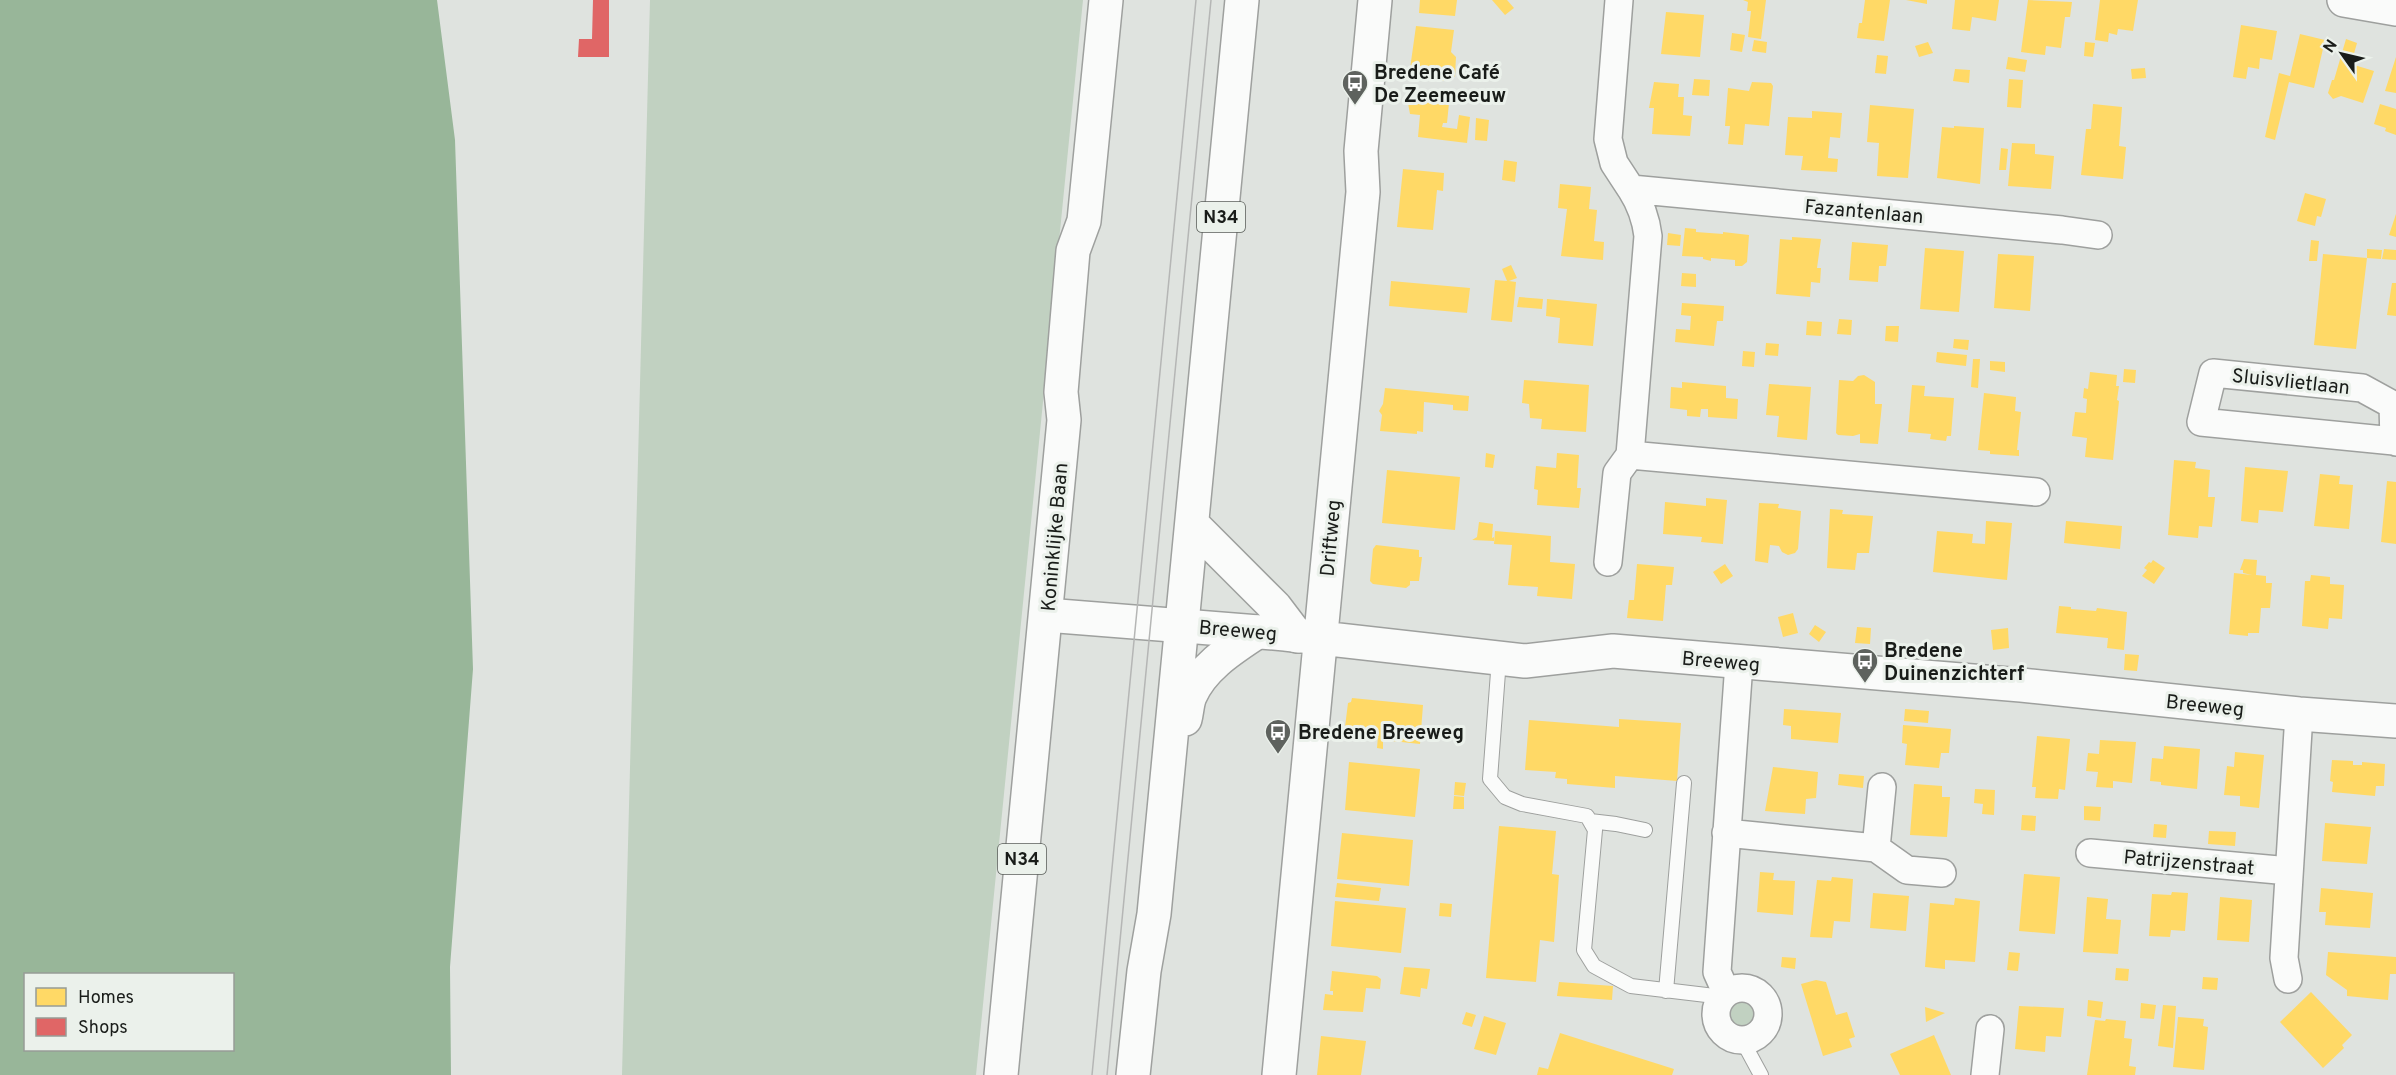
<svg xmlns="http://www.w3.org/2000/svg" width="2396" height="1075" font-family="Overpass,sans-serif">
<rect width="100%" height="100%" fill="#dfe3df"/>
<!-- green -->
<path fill="#c1d1c1" d="M 650,0 L 1083,0 L 976,1075 L 622,1075 Z
M1727 1015a14 14 0 1 1 28 0a14 14 0 1 1-28 0Z"/>
<!-- water -->
<path fill="#98b699" fill-rule="evenodd" d="M 0,0 L 437,0 L 455,140 L 473,669 L 450,967 L 451,1075 L 0,1075 ZM 26,974 L 232,974 L 232,1050 L 26,1050 Z"/>
<!-- homes -->
<path fill="#ffd966" d="M 1420,0 L 1457,0 L 1455,16 L 1419,13 Z
M 1492,0 L 1507,0 L 1514,8 L 1505,15 Z
M 1743,0 L 1766,0 L 1761,39 L 1748,37 L 1751,11 L 1747,11 L 1748,2 Z
M 1865,0 L 1890,0 L 1884,41 L 1857,38 L 1859,23 L 1862,23 Z
M 1906,0 L 1927,0 L 1927,4 Z
M 1955,0 L 1999,0 L 1996,21 L 1972,17 L 1970,31 L 1952,29 Z
M 2028,0 L 2072,2 L 2070,17 L 2065,17 L 2061,48 L 2046,46 L 2045,55 L 2021,52 Z
M 2100,0 L 2138,0 L 2133,31 L 2118,29 L 2117,35 L 2109,33 L 2108,42 L 2095,40 Z
M 1666,12 L 1704,15 L 1700,57 L 1661,54 Z
M 2241,25 L 2277,31 L 2272,60 L 2260,58 L 2259,69 L 2248,67 L 2246,79 L 2233,77 Z
M 1416,26 L 1454,30 L 1451,52 L 1456,57 L 1455,76 L 1448,81 L 1411,78 L 1409,76 Z
M 1732,33 L 1745,35 L 1742,52 L 1730,50 Z
M 2300,34 L 2325,40 L 2314,88 L 2289,82 L 2275,140 L 2265,137 L 2279,73 L 2290,76 Z
M 2346,39 L 2357,43 L 2351,64 L 2374,71 L 2363,103 L 2341,96 L 2333,99 L 2328,93 L 2332,80 L 2334,80 Z
M 1754,40 L 1767,42 L 1766,53 L 1752,51 Z
M 1928,42 L 1933,53 L 1919,57 L 1915,46 Z
M 2085,42 L 2095,43 L 2093,57 L 2084,56 Z
M 1877,55 L 1888,56 L 1886,74 L 1875,73 Z
M 2008,57 L 2027,60 L 2025,72 L 2006,69 Z
M 2396,57 L 2396,93 L 2385,91 Z
M 2145,68 L 2146,78 L 2132,79 L 2131,69 Z
M 1955,69 L 1970,70 L 1969,83 L 1953,81 Z
M 1694,79 L 1710,80 L 1709,96 L 1692,95 Z
M 2009,79 L 2023,80 L 2021,108 L 2007,107 Z
M 1654,82 L 1679,84 L 1678,97 L 1684,97 L 1683,115 L 1692,116 L 1690,136 L 1652,134 L 1654,108 L 1649,108 Z
M 1752,82 L 1771,83 L 1773,86 L 1769,126 L 1745,124 L 1743,145 L 1728,144 L 1730,126 L 1725,126 L 1728,88 L 1749,91 Z
M 1411,99 L 1449,103 L 1447,123 L 1443,123 L 1442,127 L 1457,129 L 1459,115 L 1470,117 L 1467,143 L 1418,137 L 1420,115 L 1410,114 L 1408,103 L 1411,103 Z
M 2093,104 L 2122,107 L 2119,146 L 2126,147 L 2123,179 L 2081,175 L 2086,129 L 2091,129 Z
M 2380,104 L 2396,109 L 2396,135 L 2385,131 L 2386,128 L 2374,124 Z
M 1870,105 L 1914,109 L 1908,178 L 1877,176 L 1879,143 L 1867,142 Z
M 1812,111 L 1842,113 L 1840,138 L 1830,137 L 1828,158 L 1838,159 L 1837,172 L 1801,170 L 1803,156 L 1785,155 L 1788,117 L 1812,118 Z
M 1476,118 L 1489,120 L 1487,141 L 1475,140 Z
M 1954,126 L 1984,128 L 1980,184 L 1937,178 L 1942,127 L 1954,128 Z
M 2012,143 L 2035,144 L 2035,154 L 2054,156 L 2051,189 L 2008,186 Z
M 2001,148 L 2008,149 L 2006,170 L 1999,170 Z
M 1504,160 L 1517,162 L 1515,182 L 1502,180 Z
M 1403,169 L 1444,173 L 1443,191 L 1437,190 L 1433,230 L 1397,227 Z
M 1560,184 L 1591,187 L 1589,209 L 1597,210 L 1594,241 L 1604,242 L 1603,260 L 1561,256 L 1567,209 L 1558,208 Z
M 2305,193 L 2326,199 L 2321,217 L 2317,216 L 2315,226 L 2297,221 Z
M 2396,214 L 2396,237 L 2389,235 Z
M 1685,228 L 1696,229 L 1696,232 L 1723,234 L 1723,232 L 1749,235 L 1747,262 L 1742,266 L 1735,266 L 1735,260 L 1711,258 L 1711,261 L 1703,259 L 1703,257 L 1682,256 Z
M 1668,233 L 1681,235 L 1680,246 L 1667,245 Z
M 1792,237 L 1821,239 L 1817,268 L 1821,268 L 1820,283 L 1811,282 L 1810,297 L 1776,294 L 1780,239 L 1792,240 Z
M 2311,240 L 2319,241 L 2317,261 L 2309,261 Z
M 1852,242 L 1888,245 L 1886,266 L 1879,266 L 1878,282 L 1849,280 Z
M 1925,248 L 1964,251 L 1959,312 L 1920,309 Z
M 2367,249 L 2382,250 L 2381,259 L 2367,258 Z
M 2384,249 L 2396,250 L 2396,260 L 2382,259 Z
M 1998,254 L 2034,256 L 2030,311 L 1994,308 Z
M 2323,254 L 2367,258 L 2356,349 L 2314,345 Z
M 1511,265 L 1517,278 L 1509,281 L 1516,282 L 1512,322 L 1491,320 L 1495,280 L 1507,281 L 1502,269 Z
M 1682,273 L 1696,274 L 1696,287 L 1681,286 Z
M 1391,281 L 1470,288 L 1467,313 L 1389,306 Z
M 2392,283 L 2396,283 L 2396,316 L 2387,315 Z
M 1519,297 L 1543,299 L 1542,309 L 1517,307 Z
M 1547,299 L 1597,304 L 1593,346 L 1558,343 L 1560,318 L 1546,316 Z
M 1682,303 L 1724,306 L 1723,321 L 1717,321 L 1714,346 L 1675,342 L 1676,329 L 1690,330 L 1691,316 L 1681,315 Z
M 1839,319 L 1852,320 L 1851,335 L 1837,334 Z
M 1807,321 L 1822,322 L 1821,336 L 1806,335 Z
M 1886,326 L 1899,326 L 1898,342 L 1885,341 Z
M 1954,339 L 1969,340 L 1968,350 L 1953,348 Z
M 1766,343 L 1779,344 L 1778,356 L 1765,355 Z
M 1743,351 L 1755,352 L 1754,367 L 1742,366 Z
M 1937,352 L 1967,355 L 1966,366 L 1940,363 L 1936,362 Z
M 1973,359 L 1980,359 L 1978,388 L 1971,387 Z
M 1990,361 L 2005,362 L 2005,372 L 1990,370 Z
M 2124,369 L 2136,370 L 2135,383 L 2123,382 Z
M 2090,372 L 2117,375 L 2116,386 L 2119,386 L 2117,400 L 2119,401 L 2113,460 L 2085,457 L 2087,438 L 2072,436 L 2075,412 L 2086,413 L 2087,399 L 2083,398 L 2084,388 L 2088,389 Z
M 1864,375 L 1875,382 L 1875,404 L 1882,404 L 1878,444 L 1860,443 L 1860,434 L 1853,436 L 1838,435 L 1836,433 L 1839,380 L 1853,381 L 1858,376 Z
M 1524,380 L 1589,385 L 1586,432 L 1541,429 L 1542,419 L 1530,418 L 1529,404 L 1522,403 Z
M 1682,382 L 1726,386 L 1726,398 L 1738,399 L 1737,419 L 1708,417 L 1708,409 L 1701,409 L 1700,417 L 1687,416 L 1687,410 L 1670,408 L 1671,387 L 1682,388 Z
M 1769,384 L 1811,387 L 1807,440 L 1777,437 L 1779,416 L 1766,415 Z
M 1912,385 L 1925,386 L 1924,396 L 1954,398 L 1951,436 L 1947,436 L 1946,441 L 1930,439 L 1931,434 L 1908,432 Z
M 1385,388 L 1469,396 L 1468,411 L 1453,410 L 1453,405 L 1424,402 L 1423,432 L 1417,431 L 1417,434 L 1380,431 L 1382,415 L 1379,411 L 1383,404 Z
M 1984,393 L 2016,397 L 2015,411 L 2021,412 L 2017,450 L 2019,450 L 2019,456 L 1990,454 L 1990,451 L 1978,450 Z
M 1486,453 L 1495,455 L 1493,468 L 1485,467 Z
M 1557,453 L 1579,455 L 1577,488 L 1581,488 L 1579,508 L 1537,505 L 1538,490 L 1534,489 L 1536,466 L 1556,468 Z
M 2174,460 L 2196,462 L 2195,468 L 2210,470 L 2208,497 L 2215,497 L 2212,527 L 2199,526 L 2198,538 L 2168,535 Z
M 2245,467 L 2288,471 L 2283,512 L 2259,510 L 2258,523 L 2241,521 Z
M 1387,470 L 1460,477 L 1455,530 L 1382,523 Z
M 2320,474 L 2340,476 L 2339,484 L 2353,485 L 2349,529 L 2314,526 Z
M 2387,481 L 2396,482 L 2396,544 L 2381,542 Z
M 1706,498 L 1727,500 L 1723,544 L 1701,542 L 1702,537 L 1663,534 L 1665,502 L 1706,506 Z
M 1759,503 L 1779,504 L 1778,508 L 1801,511 L 1798,549 L 1795,553 L 1788,555 L 1782,552 L 1779,546 L 1770,545 L 1768,563 L 1755,561 Z
M 1830,509 L 1843,510 L 1842,514 L 1873,516 L 1869,553 L 1857,553 L 1855,570 L 1827,568 Z
M 1986,521 L 2012,523 L 2007,580 L 1933,572 L 1937,531 L 1973,534 L 1972,543 L 1985,544 Z
M 2066,521 L 2122,526 L 2120,549 L 2064,543 Z
M 1479,522 L 1493,524 L 1492,538 L 1494,537 L 1494,541 L 1472,540 L 1477,537 Z
M 1495,531 L 1551,536 L 1550,562 L 1575,564 L 1572,599 L 1537,596 L 1538,587 L 1508,585 L 1512,545 L 1494,544 Z
M 1376,545 L 1419,550 L 1419,557 L 1422,557 L 1419,581 L 1410,581 L 1410,585 L 1406,588 L 1373,584 L 1370,581 L 1373,549 Z
M 2244,559 L 2257,560 L 2256,575 L 2266,576 L 2266,583 L 2272,583 L 2270,608 L 2261,608 L 2259,633 L 2248,633 L 2248,636 L 2229,634 L 2234,573 L 2252,575 L 2243,573 L 2243,570 L 2240,570 Z
M 2153,560 L 2165,568 L 2154,584 L 2142,576 L 2147,570 L 2144,568 L 2149,562 L 2151,563 Z
M 1637,564 L 1674,567 L 1672,585 L 1666,585 L 1663,621 L 1627,618 L 1629,600 L 1634,600 Z
M 1725,564 L 1733,576 L 1721,584 L 1713,572 Z
M 2311,575 L 2330,577 L 2330,584 L 2344,585 L 2342,619 L 2329,618 L 2328,629 L 2302,626 L 2305,581 L 2310,581 Z
M 2059,606 L 2071,607 L 2071,609 L 2096,611 L 2097,608 L 2127,612 L 2124,650 L 2107,648 L 2108,638 L 2056,633 Z
M 1793,613 L 1798,633 L 1783,637 L 1778,617 Z
M 1815,625 L 1826,632 L 1819,642 L 1809,634 Z
M 1857,627 L 1871,628 L 1870,644 L 1855,643 Z
M 2008,628 L 2009,648 L 1993,650 L 1991,630 Z
M 2125,654 L 2139,655 L 2137,671 L 2124,670 Z
M 1352,698 L 1423,705 L 1420,744 L 1383,740 L 1383,749 L 1377,748 L 1378,736 L 1348,733 L 1349,730 L 1345,727 L 1348,703 L 1351,702 Z
M 1784,709 L 1841,713 L 1838,743 L 1791,739 L 1791,726 L 1783,725 Z
M 1905,709 L 1929,711 L 1928,723 L 1904,721 Z
M 1619,719 L 1681,723 L 1677,781 L 1615,776 L 1615,788 L 1567,784 L 1567,779 L 1555,778 L 1556,772 L 1525,770 L 1529,720 L 1619,727 Z
M 1903,725 L 1951,729 L 1949,753 L 1941,753 L 1939,768 L 1905,765 L 1907,744 L 1902,743 Z
M 2037,736 L 2070,739 L 2065,790 L 2059,789 L 2058,799 L 2035,798 L 2036,787 L 2032,787 Z
M 2100,740 L 2136,742 L 2132,783 L 2113,781 L 2113,788 L 2096,787 L 2098,772 L 2086,771 L 2088,753 L 2099,754 Z
M 2164,746 L 2200,749 L 2197,789 L 2161,785 L 2161,782 L 2150,781 L 2152,758 L 2163,759 Z
M 2235,752 L 2264,755 L 2259,808 L 2240,806 L 2240,796 L 2224,795 L 2227,766 L 2234,767 Z
M 2332,760 L 2353,761 L 2353,765 L 2362,765 L 2362,762 L 2385,764 L 2384,786 L 2376,786 L 2375,796 L 2332,792 L 2333,782 L 2330,781 Z
M 1349,762 L 1420,769 L 1415,817 L 1345,810 Z
M 1773,767 L 1818,772 L 1816,798 L 1806,799 L 1805,814 L 1765,811 Z
M 1839,774 L 1864,776 L 1863,788 L 1838,785 Z
M 1455,782 L 1466,783 L 1464,796 L 1454,795 Z
M 1914,784 L 1942,786 L 1942,797 L 1950,797 L 1947,837 L 1910,835 Z
M 1975,789 L 1995,790 L 1994,815 L 1982,814 L 1983,804 L 1974,803 Z
M 1454,796 L 1464,797 L 1464,809 L 1453,809 Z
M 2084,806 L 2101,807 L 2100,821 L 2084,820 Z
M 2022,815 L 2036,816 L 2035,831 L 2021,830 Z
M 2325,823 L 2371,827 L 2367,864 L 2322,861 Z
M 2154,824 L 2167,825 L 2166,838 L 2153,837 Z
M 1499,826 L 1556,831 L 1552,874 L 1559,875 L 1554,942 L 1540,940 L 1536,982 L 1486,978 Z
M 2209,831 L 2236,832 L 2235,846 L 2208,844 Z
M 1342,833 L 1413,840 L 1409,886 L 1337,879 Z
M 1760,872 L 1774,873 L 1773,880 L 1795,881 L 1793,915 L 1757,912 Z
M 2024,874 L 2060,877 L 2055,934 L 2019,931 Z
M 1832,877 L 1853,879 L 1850,922 L 1834,921 L 1832,938 L 1810,937 L 1817,880 L 1831,881 Z
M 1337,883 L 1381,888 L 1379,901 L 1335,897 Z
M 2321,888 L 2373,893 L 2370,928 L 2325,925 L 2326,912 L 2319,912 Z
M 2172,892 L 2188,893 L 2185,931 L 2171,930 L 2170,937 L 2149,936 L 2152,894 L 2171,895 Z
M 1873,893 L 1909,896 L 1906,931 L 1870,928 Z
M 2087,897 L 2108,899 L 2106,919 L 2121,920 L 2118,954 L 2083,952 Z
M 2220,897 L 2252,900 L 2249,942 L 2217,940 Z
M 1955,898 L 1980,901 L 1975,962 L 1945,960 L 1945,969 L 1925,967 L 1930,903 L 1954,905 Z
M 1335,901 L 1406,908 L 1401,953 L 1331,946 Z
M 1440,903 L 1452,904 L 1451,917 L 1439,916 Z
M 2009,952 L 2020,953 L 2018,971 L 2007,970 Z
M 2328,952 L 2396,957 L 2396,974 L 2390,974 L 2388,1000 L 2347,996 L 2347,990 L 2326,975 Z
M 1782,957 L 1796,958 L 1795,969 L 1781,967 Z
M 1404,967 L 1430,969 L 1427,989 L 1421,988 L 1420,997 L 1400,994 Z
M 2116,968 L 2129,969 L 2128,981 L 2115,980 Z
M 1332,971 L 1377,976 L 1381,979 L 1380,989 L 1366,988 L 1363,1012 L 1323,1010 L 1325,994 L 1333,995 L 1333,991 L 1330,991 Z
M 2203,977 L 2218,978 L 2217,990 L 2202,989 Z
M 1816,980 L 1826,982 L 1836,1015 L 1847,1012 L 1855,1037 L 1849,1039 L 1852,1047 L 1823,1056 L 1801,984 Z
M 1559,982 L 1613,986 L 1612,1000 L 1557,996 Z
M 2311,992 L 2352,1035 L 2342,1045 L 2344,1048 L 2323,1068 L 2280,1022 Z
M 2088,1000 L 2103,1002 L 2101,1018 L 2087,1016 Z
M 2141,1003 L 2156,1005 L 2154,1019 L 2140,1018 Z
M 2163,1005 L 2176,1006 L 2173,1048 L 2158,1046 Z
M 2019,1006 L 2064,1008 L 2061,1037 L 2046,1036 L 2045,1052 L 2015,1049 Z
M 1925,1007 L 1945,1013 L 1926,1022 Z
M 1466,1012 L 1476,1015 L 1472,1027 L 1462,1024 Z
M 1484,1016 L 1506,1023 L 1496,1055 L 1474,1049 Z
M 2178,1017 L 2204,1019 L 2203,1026 L 2208,1027 L 2204,1070 L 2173,1067 Z
M 2106,1019 L 2126,1021 L 2124,1038 L 2132,1039 L 2129,1066 L 2136,1067 L 2135,1075 L 2087,1075 L 2095,1020 L 2105,1021 Z
M 1560,1033 L 1674,1069 L 1672,1075 L 1537,1075 L 1539,1067 L 1548,1069 Z
M 1934,1035 L 1951,1075 L 1900,1075 L 1890,1054 Z
M 1321,1036 L 1366,1041 L 1361,1075 L 1317,1075 Z"/>
<!-- shops -->
<path fill="#e06666" d="M 593,0 L 609,0 L 609,57 L 578,57 L 579,39 L 592,39 Z"/>
<g fill="none" stroke-linecap="round" stroke-linejoin="round">
<!-- service casing -->
<g stroke="#9ea09e" stroke-width="16">
<path id="service" d="M 1499,659 L 1490,779 L 1505,797 L 1522,804 L 1587,816 L 1595,830 L 1584,950 L 1594,966 L 1631,986 L 1723,997
M 1590,821 L 1616,824 L 1645,830
M 1666,991 L 1684,783
M 1742,1040 L 1761,1075"/>
</g>
<!-- minor casing -->
<g stroke="#9ea09e" stroke-width="30">
<path id="minor" d="M 1619,0 L 1608,139 L 1614,163 L 1631,189 L 2062,230 L 2098,235
M 1631,189 C 1640,203 1646,219 1648,236 L 1630,455 L 2036,492
M 2394,441 L 2393,405 L 2362,388 L 2213,373 L 2201,422 L 2394,441 L 2396,442
M 1608,562 L 1617,473 L 1630,455
M 1726,833 L 1876,848 L 1907,870 L 1942,873
M 1876,848 L 1882,787
M 2090,853 L 2289,871
M 2288,979 L 2284,958 L 2299,714
M1716 1014a26 26 0 1 1 52 0a26 26 0 1 1-52 0Z
M 1726,992 L 1717,972 L 1739,663
M 1985,1075 L 1990,1029"/>
</g>
<!-- tertiary casing -->
<g stroke="#9ea09e" stroke-width="36">
<path id="tertiary" d="M 2344,0 L 2396,9
M 1046,615 L 1285,634 L 1525,661 L 1613,651 L 2021,685 L 2299,714 L 2396,721
M 1279,1075 L 1363,192 L 1361,151 L 1375,0"/>
</g>
<!-- primary casing -->
<g stroke="#9ea09e" stroke-width="36">
<path id="primary" d="M 1192,524 L 1275,607 L 1297,636
M 1185,719 C 1187,712 1187,703 1190,696 C 1202,667 1233,648 1257,632
M 1001,1075 L 1064,420 L 1061,392 L 1073,251 L 1084,221 L 1106,0
M 1133,1075 L 1144,971 L 1154,914 L 1242,0"/>
</g>
<!-- service -->
<use href="#service" stroke="#fafbfa" stroke-width="14"/>
<!-- minor -->
<use href="#minor" stroke="#fafbfa" stroke-width="27"/>
<!-- tertiary -->
<use href="#tertiary" stroke="#fafbfa" stroke-width="33"/>
<!-- primary -->
<use href="#primary" stroke="#fafbfa" stroke-width="33"/>
<!-- tram -->
<path stroke="#b5b6b5" stroke-width="1.5" d="M 1092,1075 L 1196,0
M 1107,1075 L 1211,0"/>
</g>
<!-- icons -->
<defs>
<g id="bus-pin" transform="scale(1.35)"><path d="M0 17L-7.5 6A9.5 9.5 0 1 1 7.5 6Z" fill="#5e625e" stroke="#ebf1eb"/><path d="M-5-6H5V4H4V6H2V4H-2V6H-4V4H-5ZM-3.5-4V0h7V-4ZM-3.5 1.2v1.5H-2V1.2ZM2 1.2v1.5H3.5V1.2Z" fill="#fff"/></g>
</defs>
<g fill-rule="evenodd">
<use href="#bus-pin" x="1355" y="83"/>
<use href="#bus-pin" x="1865" y="661"/>
<use href="#bus-pin" x="1278" y="732"/>
</g>
<g text-anchor="middle" stroke-width="6" stroke-linejoin="round" paint-order="stroke">
<!-- shield labels -->
<g fill="#ebf1eb" stroke="#585c58" stroke-width="1.5">
<rect x="1197" y="202" width="48" height="30" rx="4.5"/>
<rect x="998" y="844" width="48" height="30" rx="4.5"/>
</g>
<g font-size="18" font-weight="bold" fill="#191c19">
<text x="1221" y="223">N34</text>
<text x="1022" y="865">N34</text>
</g>
<!-- poi labels -->
<g font-size="20" font-weight="bold" fill="#191c19" stroke="#ebf1eb" text-anchor="start">
<text x="1374" y="79">Bredene Café<tspan x="1374" dy="23">De Zeemeeuw</tspan></text>
<text x="1884" y="657">Bredene<tspan x="1884" dy="23">Duinenzichterf</tspan></text>
<text x="1298" y="739">Bredene Breeweg</text>
</g>
<!-- street labels -->
<g font-size="20" fill="#191c19" stroke="#ebf1eb">
<text transform="translate(1864 211) rotate(5)" y="7">Fazantenlaan</text>
<text transform="translate(2291 381) rotate(6)" y="7">Sluisvlietlaan</text>
<text transform="translate(1054 537) rotate(-85)" y="7">Koninklijke Baan</text>
<text transform="translate(1330 538) rotate(-85)" y="7">Driftweg</text>
<text transform="translate(1238 630) rotate(5)" y="7">Breeweg</text>
<text transform="translate(1721 661) rotate(5)" y="7">Breeweg</text>
<text transform="translate(2205 705) rotate(6)" y="7">Breeweg</text>
<text transform="translate(2189 862) rotate(5)" y="7">Patrijzenstraat</text>
</g>
</g>
<!-- legend -->
<rect x="24" y="973" width="210" height="78" fill="#ebf1eb" stroke="#979c97" stroke-width="1.5"/>
<rect x="36" y="988" width="30" height="18" fill="#ffd966" stroke="#979c97" stroke-width="1.5"/>
<text x="78" y="1003" font-size="18" fill="#191c19">Homes</text>
<rect x="36" y="1018" width="30" height="18" fill="#e06666" stroke="#979c97" stroke-width="1.5"/>
<text x="78" y="1033" font-size="18" fill="#191c19">Shops</text>
<!-- north arrow -->
<g transform="translate(2342 54) rotate(304)" stroke="#ebf1eb" stroke-width="4.5" paint-order="stroke">
<path d="M0-4.5L10 22L0 15L-10 22Z" fill="#191c19"/>
<text y="-9" font-size="16" font-weight="bold" text-anchor="middle" fill="#191c19">N</text>
</g>
</svg>
